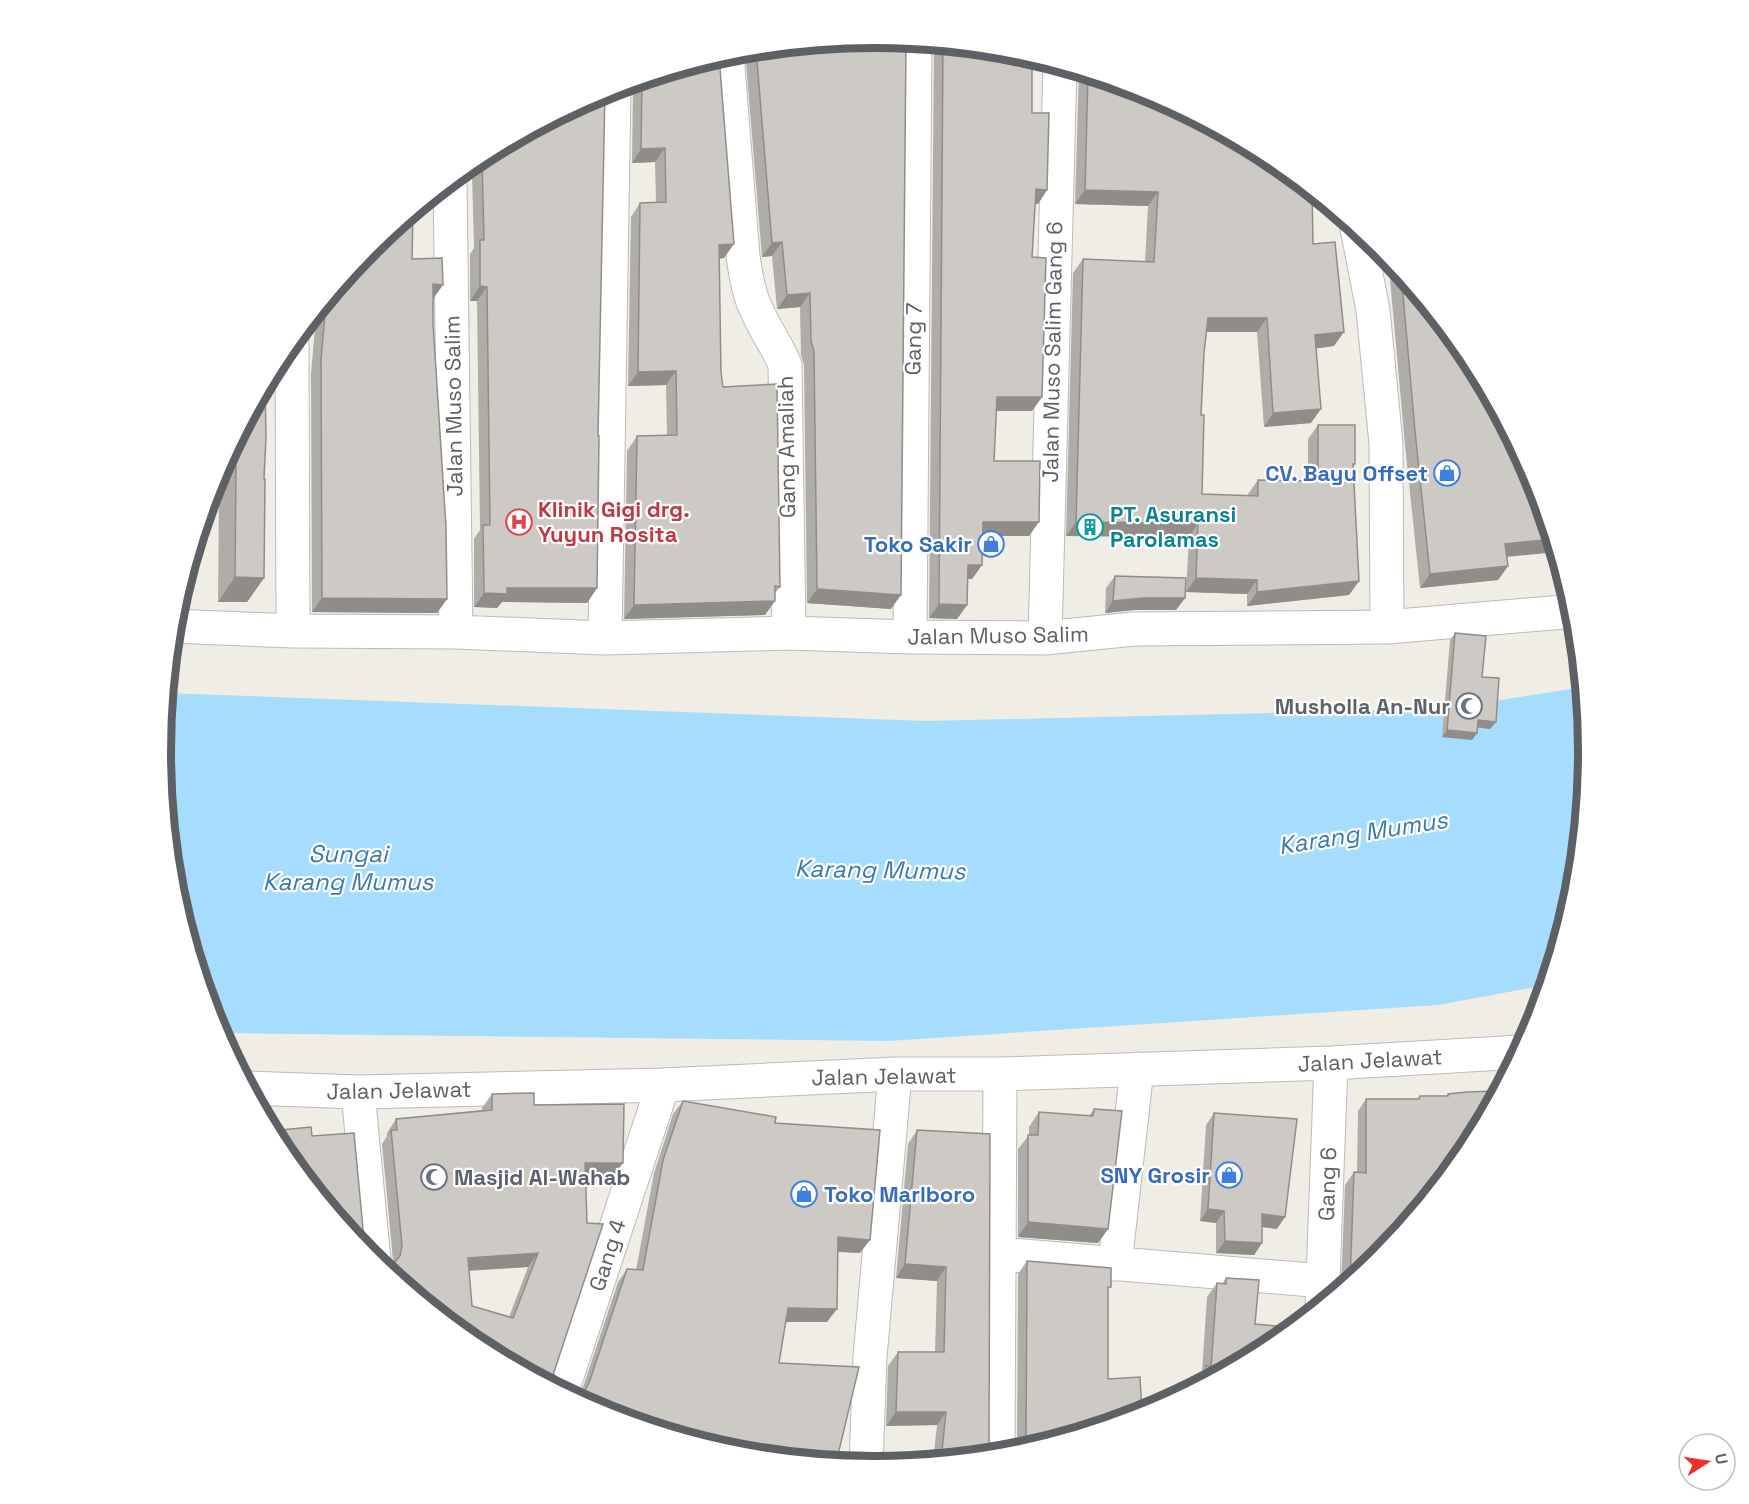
<svg xmlns="http://www.w3.org/2000/svg" width="1749" height="1504" font-family="'Space Grotesk',sans-serif">
<rect width="100%" height="100%" fill="#f0ede5"/>
<!-- water -->
<path fill="#a6ddff" d="M 1583,687 L 1589,752 L 1575,892 L 1547,985 L 1438,1005 L 888,1041 L 218,1033 L 214,1025 L 174,891 L 160,752 L 166,693 L 926,721 L 1443,709 Z"/>
<g fill="none" stroke-linecap="round" stroke-linejoin="round">
<!-- minor casing -->
<g stroke="#b7bbbf" stroke-width="35">
<path id="minor" d="M 727,54 L 743,256 C 746,276 749,297 759,315 C 767,333 778,347 785,365 L 789,633
M 450,181 L 456,632
M 1357,228 L 1373,310 L 1386,444 L 1387,627
M 292,341 L 293,631
M 172,626 L 293,631 L 456,632 L 605,638 L 789,633 L 910,637 L 1045,638 L 1134,629 L 1387,627 L 1575,611
M 910,637 L 915,42
M 605,638 L 614,88
M 1045,638 L 1060,65
M 248,1088 L 358,1092 L 663,1085 L 895,1074 L 1000,1074 L 1331,1063 L 1521,1052
M 358,1092 L 374,1261
M 1001,1254 L 1323,1281
M 1115,1264 L 1137,1069
M 1322,1305 L 1331,1063
M 562,1391 L 663,1085
M 998,1454 L 1000,1074
M 866,1466 L 870,1357 L 895,1074"/>
</g>
<!-- minor -->
<use href="#minor" stroke="#fff" stroke-width="33"/>
</g>
<!-- wall -->
<path fill="#b0ada9" fill-rule="evenodd" d="M 875,38 L 891,609 L 807,603 L 804,365 L 801,355 L 800,307 L 777,309 L 772,256 L 762,257 L 745,50 Z
M 934,43 L 1014,51 L 1032,113 L 1047,190 L 1038,204 L 1035,204 L 1032,257 L 1042,397 L 1032,411 L 996,411 L 994,461 L 1029,536 L 983,536 L 982,565 L 972,579 L 968,579 L 967,605 L 957,619 L 929,618 Z
M 719,56 L 724,258 L 719,259 L 721,372 L 723,387 L 780,587 L 775,593 L 765,615 L 624,619 L 627,451 L 637,436 L 667,435 L 666,385 L 628,386 L 631,217 L 640,203 L 656,202 L 655,162 L 632,163 L 633,88 L 631,83 Z
M 1079,71 L 1148,92 L 1313,244 L 1334,346 L 1316,348 L 1311,423 L 1264,427 L 1257,332 L 1206,332 L 1204,353 L 1201,415 L 1202,494 L 1248,496 L 1248,494 L 1258,480 L 1305,481 L 1308,476 L 1308,439 L 1318,425 L 1355,464 L 1353,467 L 1359,581 L 1349,595 L 1247,606 L 1247,594 L 1186,592 L 1189,537 L 1066,536 L 1073,273 L 1083,259 L 1145,262 L 1148,206 L 1075,204 Z
M 601,92 L 597,588 L 587,603 L 502,602 L 497,608 L 474,607 L 474,539 L 480,530 L 477,301 L 470,301 L 470,254 L 474,248 L 472,173 L 467,173 L 463,170 L 478,158 Z
M 370,247 L 412,259 L 433,298 L 433,323 L 447,599 L 437,613 L 312,612 L 311,374 L 316,317 L 311,317 Z
M 1388,257 L 1469,355 L 1507,557 L 1508,566 L 1498,580 L 1420,588 L 1405,445 Z
M 265,384 L 264,479 L 264,578 L 247,602 L 218,602 L 219,491 L 213,490 L 214,482 Z
M 1115,576 L 1185,598 L 1176,610 L 1134,610 L 1105,613 L 1106,588 Z
M 1455,633 L 1482,677 L 1496,722 L 1490,729 L 1478,727 L 1477,733 L 1472,740 L 1442,737 L 1450,640 Z
M 492,1094 L 534,1105 L 613,1177 L 586,1177 L 554,1372 L 385,1266 L 392,1263 L 393,1260 L 382,1144 L 387,1136 L 387,1133 L 396,1119 L 482,1110 L 482,1108 ZM 528,1267 L 509,1317 L 472,1306 L 469,1271 Z
M 1448,1094 L 1497,1096 L 1379,1257 L 1341,1289 L 1345,1185 L 1354,1172 L 1357,1172 L 1358,1111 L 1366,1099 L 1417,1099 L 1420,1096 L 1446,1096 Z
M 683,1101 L 775,1123 L 860,1253 L 838,1252 L 827,1322 L 786,1322 L 779,1363 L 575,1396 L 581,1393 L 618,1282 L 627,1269 L 636,1270 L 654,1173 L 673,1114 Z
M 1094,1109 L 1108,1229 L 1098,1243 L 1018,1237 L 1018,1149 L 1029,1135 L 1029,1127 L 1039,1112 L 1089,1116 Z
M 1214,1113 L 1277,1229 L 1262,1227 L 1262,1243 L 1254,1255 L 1216,1253 L 1216,1223 L 1200,1221 L 1206,1125 Z
M 917,1130 L 989,1440 L 991,1449 L 996,1455 L 933,1461 L 937,1425 L 886,1426 L 888,1366 L 898,1352 L 935,1352 L 937,1281 L 896,1278 L 908,1144 Z
M 1027,1261 L 1108,1292 L 1108,1379 L 1142,1414 L 1017,1452 L 1018,1274 Z
M 1226,1278 L 1255,1324 L 1271,1346 L 1196,1386 L 1197,1380 L 1202,1372 L 1207,1297 L 1217,1283 L 1222,1284 Z"/>
<!-- shaded-wall -->
<path fill="#908d89" d="M 665,148 L 655,162 L 632,163 L 641,149 Z
M 477,159 L 482,159 L 472,173 L 467,173 Z
M 1036,189 L 1047,190 L 1038,204 L 1026,203 Z
M 1085,190 L 1158,192 L 1148,206 L 1075,204 Z
M 782,242 L 772,256 L 762,257 L 772,243 Z
M 734,244 L 724,258 L 709,259 L 719,245 Z
M 433,284 L 443,285 L 433,299 Z
M 480,286 L 487,287 L 477,301 L 470,301 Z
M 810,293 L 800,307 L 777,309 L 787,295 Z
M 323,303 L 326,303 L 316,317 L 311,317 Z
M 1208,318 L 1267,318 L 1257,332 L 1198,332 Z
M 1344,332 L 1334,346 L 1305,350 L 1315,335 Z
M 676,371 L 666,385 L 628,386 L 638,372 Z
M 997,397 L 1042,397 L 1032,411 L 987,411 Z
M 1321,409 L 1311,423 L 1264,427 L 1273,413 Z
M 228,454 L 231,454 L 217,473 Z
M 230,466 L 236,466 L 219,491 L 213,490 Z
M 983,522 L 1039,522 L 1029,536 L 973,536 Z
M 1076,522 L 1198,523 L 1189,537 L 1066,536 Z
M 1553,539 L 1557,552 L 1495,558 L 1505,544 Z
M 968,565 L 982,565 L 972,579 L 958,579 Z
M 1508,566 L 1498,580 L 1420,588 L 1430,574 Z
M 235,577 L 264,578 L 247,602 L 218,602 Z
M 1196,578 L 1257,580 L 1247,594 L 1186,592 Z
M 1359,581 L 1349,595 L 1247,606 L 1257,592 Z
M 507,588 L 597,588 L 587,603 L 502,602 L 497,608 L 474,607 L 484,593 Z
M 817,589 L 901,595 L 891,609 L 807,603 Z
M 322,598 L 447,599 L 437,613 L 312,612 Z
M 1142,598 L 1185,598 L 1176,610 L 1134,610 L 1105,613 L 1113,601 Z
M 775,601 L 765,615 L 624,619 L 634,605 Z
M 939,604 L 967,605 L 957,619 L 929,618 Z
M 1478,720 L 1496,722 L 1490,729 L 1473,727 Z
M 1447,730 L 1477,733 L 1472,740 L 1442,737 Z
M 585,1163 L 623,1163 L 613,1177 L 576,1177 Z
M 1208,1209 L 1224,1211 L 1216,1223 L 1200,1221 Z
M 1262,1214 L 1285,1217 L 1277,1229 L 1254,1226 Z
M 1028,1222 L 1108,1229 L 1098,1243 L 1018,1237 Z
M 838,1237 L 870,1240 L 860,1253 L 828,1251 Z
M 1225,1241 L 1262,1243 L 1254,1255 L 1216,1253 Z
M 538,1253 L 528,1267 L 458,1271 L 468,1258 Z
M 905,1264 L 946,1267 L 937,1281 L 896,1278 Z
M 788,1308 L 837,1309 L 827,1322 L 779,1322 Z
M 896,1412 L 946,1412 L 937,1425 L 886,1426 Z"/>
<!-- building -->
<path fill="#cdc9c4" stroke="#908d89" stroke-width="1.5" fill-rule="evenodd" d="M 875,38 L 906,41 L 901,595 L 817,589 L 814,351 L 811,341 L 810,293 L 787,295 L 782,242 L 772,243 L 756,49 Z
M 943,44 L 1014,51 L 1032,57 L 1032,113 L 1049,113 L 1047,190 L 1036,189 L 1032,257 L 1046,258 L 1042,397 L 997,397 L 994,461 L 1040,461 L 1039,522 L 983,522 L 982,565 L 968,565 L 967,605 L 939,604 Z
M 719,56 L 734,244 L 719,245 L 721,372 L 723,387 L 777,384 L 780,587 L 775,586 L 775,601 L 634,605 L 637,436 L 677,435 L 676,371 L 638,372 L 640,203 L 666,202 L 665,148 L 641,149 L 642,79 Z
M 1088,74 L 1148,92 L 1272,158 L 1312,192 L 1313,244 L 1335,242 L 1344,332 L 1315,335 L 1321,409 L 1273,413 L 1267,318 L 1208,318 L 1204,353 L 1201,415 L 1204,415 L 1202,494 L 1258,496 L 1258,480 L 1310,481 L 1310,474 L 1318,473 L 1318,425 L 1355,425 L 1355,464 L 1353,464 L 1359,581 L 1257,592 L 1257,580 L 1196,578 L 1198,523 L 1076,522 L 1083,259 L 1154,262 L 1158,192 L 1085,190 Z
M 605,91 L 598,436 L 599,436 L 597,588 L 507,588 L 507,594 L 484,593 L 483,525 L 490,525 L 487,287 L 480,286 L 480,240 L 484,240 L 482,159 L 476,159 Z
M 413,211 L 412,259 L 442,258 L 443,285 L 433,284 L 433,323 L 446,527 L 447,599 L 322,598 L 321,360 L 326,303 L 323,303 L 370,247 Z
M 1401,272 L 1469,355 L 1535,479 L 1553,539 L 1505,544 L 1508,566 L 1430,574 L 1415,431 Z
M 265,384 L 266,437 L 264,479 L 265,479 L 264,578 L 235,577 L 236,466 L 230,466 L 231,454 L 228,454 Z
M 1115,576 L 1186,578 L 1185,598 L 1142,598 L 1113,601 Z
M 1455,633 L 1486,636 L 1482,677 L 1499,678 L 1496,722 L 1478,720 L 1477,733 L 1447,730 Z
M 1497,1091 L 1497,1096 L 1468,1149 L 1379,1257 L 1350,1282 L 1354,1172 L 1366,1173 L 1366,1099 L 1419,1099 L 1420,1096 L 1448,1096 L 1448,1094 L 1466,1092 Z
M 534,1093 L 534,1105 L 624,1104 L 623,1163 L 585,1163 L 587,1223 L 603,1224 L 554,1372 L 553,1381 L 557,1389 L 477,1346 L 379,1265 L 385,1266 L 395,1262 L 400,1256 L 402,1246 L 391,1130 L 397,1130 L 396,1119 L 492,1110 L 492,1094 ZM 538,1253 L 513,1318 L 472,1306 L 468,1258 Z
M 683,1101 L 776,1117 L 775,1123 L 880,1130 L 870,1240 L 838,1237 L 837,1309 L 788,1308 L 779,1363 L 859,1367 L 836,1463 L 735,1453 L 601,1412 L 570,1396 L 575,1396 L 584,1392 L 589,1383 L 627,1269 L 643,1270 L 663,1160 Z
M 1094,1109 L 1122,1111 L 1108,1229 L 1028,1222 L 1028,1135 L 1038,1135 L 1039,1112 L 1093,1116 Z
M 1214,1113 L 1297,1119 L 1285,1217 L 1262,1214 L 1262,1243 L 1225,1241 L 1224,1211 L 1208,1209 Z
M 311,1127 L 312,1136 L 354,1133 L 365,1250 L 367,1254 L 280,1149 L 271,1131 Z
M 917,1130 L 990,1134 L 989,1440 L 991,1449 L 996,1455 L 941,1460 L 946,1412 L 896,1412 L 898,1352 L 944,1352 L 946,1267 L 905,1264 Z
M 1027,1261 L 1111,1268 L 1111,1287 L 1108,1287 L 1108,1379 L 1140,1377 L 1142,1414 L 1024,1450 L 1026,1441 Z
M 1226,1278 L 1259,1280 L 1255,1324 L 1287,1327 L 1287,1334 L 1271,1346 L 1205,1381 L 1206,1366 L 1211,1367 L 1217,1283 L 1226,1284 Z"/>
<!-- icons -->
<defs>
<g id="shop-ring" transform="scale(1.35)"><circle r="9.5" fill="#fff" stroke="#3f7fe0" stroke-width="1.5"/><path d="M-5-2.5h2.3a2.7 3.5 0 0 1 5.4 0H5L5.5 6h-11ZM-1.5-2.5h3a1.5 2.3 0 0 0-3 0Z" fill="#3f7fe0"/></g>
<g id="hospital-ring" transform="scale(1.35)"><circle r="9.5" fill="#fff" stroke="#e0444e" stroke-width="1.5"/><path d="M-5-5h3v3.5h4V-5h3V5h-3V1.5h-4V5h-3Z" fill="#e0444e"/></g>
<g id="building-ring" transform="scale(1.35)"><circle r="9.5" fill="#fff" stroke="#0f9aa8" stroke-width="1.5"/><path d="M-4-6H4V6H1V3H-1V6H-4ZM-2.5-4.3h1.7v1.8h-1.7ZM.8-4.3h1.7v1.8H.8ZM-2.5-1h1.7V.8h-1.7ZM.8-1h1.7V.8H.8Z" fill="#0f9aa8"/></g>
<g id="mosque-ring" transform="scale(1.35)"><circle r="9.5" fill="#fff" stroke="#6b7280" stroke-width="1.5"/><path d="M3.5-4.9A6 6 0 1 0 3.5 4.9A5 5 0 1 1 3.5-4.9Z" fill="#6b7280"/></g>
</defs>
<g fill-rule="evenodd">
<use href="#shop-ring" x="1447" y="473"/>
<use href="#hospital-ring" x="519" y="522"/>
<use href="#building-ring" x="1090" y="527"/>
<use href="#shop-ring" x="991" y="544"/>
<use href="#mosque-ring" x="1469" y="706"/>
<use href="#shop-ring" x="1229" y="1175"/>
<use href="#mosque-ring" x="434" y="1177"/>
<use href="#shop-ring" x="804" y="1194"/>
</g>
<g text-anchor="middle" stroke-width="4.5" stroke-linejoin="round" paint-order="stroke">
<!-- street labels -->
<g font-size="22" fill="#5d6166" stroke="#fff">
<text transform="translate(913 339) rotate(-89)" y="8">Gang 7</text>
<text transform="translate(1052 352) rotate(-89)" y="8">Jalan Muso Salim Gang 6</text>
<text transform="translate(453 406) rotate(-91)" y="8">Jalan Muso Salim</text>
<text transform="translate(786 447) rotate(-91)" y="8">Gang Amaliah</text>
<text transform="translate(998 635) rotate(-1)" y="8">Jalan Muso Salim</text>
<text transform="translate(1370 1060) rotate(-3)" y="8">Jalan Jelawat</text>
<text transform="translate(884 1076) rotate(-1)" y="8">Jalan Jelawat</text>
<text transform="translate(399 1090) rotate(-1)" y="8">Jalan Jelawat</text>
<text transform="translate(1327 1184) rotate(-88)" y="8">Gang 6</text>
<text transform="translate(607 1255) rotate(-72)" y="8">Gang 4</text>
</g>
<!-- shop labels -->
<g font-size="22" font-weight="bold" fill="#366cbe" stroke="#fff" text-anchor="end">
<text x="1428" y="481">CV. Bayu Offset</text>
<text x="972" y="552">Toko Sakir</text>
<text x="1210" y="1183">SNY Grosir</text>
<text x="824" y="1202" text-anchor="start">Toko Marlboro</text>
</g>
<!-- health labels -->
<g font-size="22" font-weight="bold" fill="#be3a42" stroke="#fff" text-anchor="start">
<text x="538" y="517">Klinik Gigi drg.<tspan x="538" dy="25">Yuyun Rosita</tspan></text>
</g>
<!-- culture labels -->
<g font-size="22" font-weight="bold" fill="#0d838f" stroke="#fff" text-anchor="start">
<text x="1110" y="522">PT. Asuransi<tspan x="1110" dy="25">Parolamas</tspan></text>
</g>
<!-- worship labels -->
<g font-size="22" font-weight="bold" fill="#5b616d" stroke="#fff" text-anchor="end">
<text x="1450" y="714">Musholla An-Nur</text>
<text x="454" y="1185" text-anchor="start">Masjid Al-Wahab</text>
</g>
<!-- water labels -->
<g font-size="24" font-style="italic" fill="#3c79ad" stroke="#fff">
<text transform="translate(1363 833) rotate(-9)" y="8">Karang Mumus</text>
<text x="348" y="862">Sungai<tspan x="348" dy="28">Karang Mumus</tspan></text>
<text transform="translate(880 870) rotate(1)" y="8">Karang Mumus</text>
</g>
</g>
<!-- crop -->
<path d="M0 0H1749V1504H0ZM874 48H875A703 703 0 0 1 1578 751V753A703 703 0 0 1 875 1456H874A703 703 0 0 1 171 753V751A703 703 0 0 1 874 48Z" fill="#fff" fill-rule="evenodd"/>
<path fill="none" stroke="#5d6166" stroke-width="8" d="M874 48H875A703 703 0 0 1 1578 751V753A703 703 0 0 1 875 1456H874A703 703 0 0 1 171 753V751A703 703 0 0 1 874 48Z"/>
<!-- north arrow -->
<g transform="translate(1707 1462) rotate(78)"><circle r="28" fill="#ffffff" stroke="#bec0c2" stroke-width="1.5"/>
<path d="M0-4.5L10 22L0 15L-10 22Z" fill="#ef2f2b"/>
<text y="-9" font-size="16" font-weight="bold" text-anchor="middle" fill="#5d6166">U</text>
</g>
</svg>
